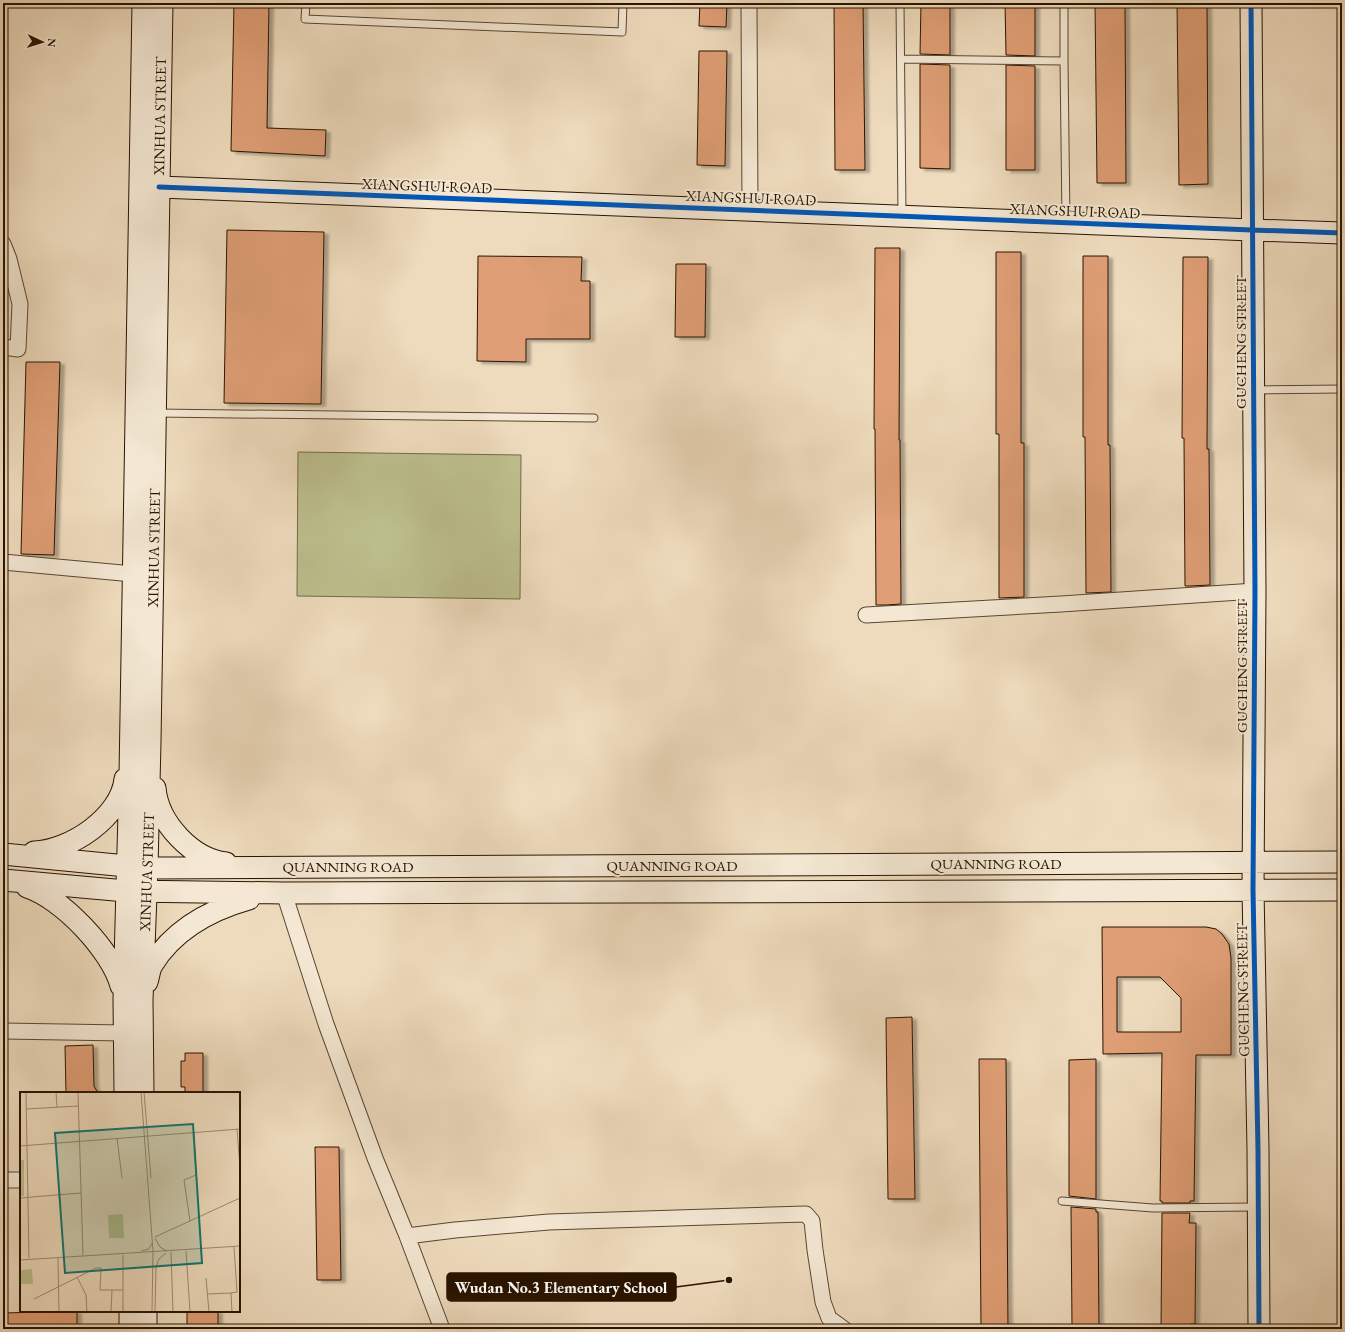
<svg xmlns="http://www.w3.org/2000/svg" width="1345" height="1332" font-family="'EB Garamond',serif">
<defs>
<filter id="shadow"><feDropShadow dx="4.5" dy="2.5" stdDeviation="1" flood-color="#0004"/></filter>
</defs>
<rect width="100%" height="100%" fill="#eedbbd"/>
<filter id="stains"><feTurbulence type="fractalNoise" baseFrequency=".005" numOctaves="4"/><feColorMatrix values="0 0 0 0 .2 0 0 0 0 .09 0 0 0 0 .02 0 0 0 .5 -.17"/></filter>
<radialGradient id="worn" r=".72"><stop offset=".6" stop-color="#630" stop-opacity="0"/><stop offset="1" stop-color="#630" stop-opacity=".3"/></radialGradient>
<!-- green -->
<path fill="#bdbf8e" stroke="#736a47" d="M 298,452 L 521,455 L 520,599 L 297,596 Z"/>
<!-- building -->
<path fill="#df9e74" stroke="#291400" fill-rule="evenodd" filter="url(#shadow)" d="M 234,3 L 269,3 L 267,128 L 326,130 L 325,156 L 231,151 Z
M 700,3 L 727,3 L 726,27 L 699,26 Z
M 834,3 L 863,3 L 865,170 L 835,170 Z
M 921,3 L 950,3 L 950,55 L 920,54 Z
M 1005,3 L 1035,3 L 1035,56 L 1006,55 Z
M 1095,3 L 1125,3 L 1126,183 L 1097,183 Z
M 1177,3 L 1207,3 L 1208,184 L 1179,185 Z
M 699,51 L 727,51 L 725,166 L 697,165 Z
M 920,64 L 950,65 L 950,169 L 920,168 Z
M 1006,65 L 1035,66 L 1035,170 L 1006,170 Z
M 227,230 L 324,232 L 321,404 L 224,403 Z
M 875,248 L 900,248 L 899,440 L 900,440 L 901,604 L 887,605 L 876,605 L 875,429 L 874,429 Z
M 996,252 L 1021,252 L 1021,443 L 1024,443 L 1024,597 L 999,598 L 999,434 L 996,434 Z
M 478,256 L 582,257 L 581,281 L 590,281 L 590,339 L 526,339 L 526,362 L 477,361 Z
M 1083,256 L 1108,256 L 1108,445 L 1110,445 L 1111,592 L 1086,593 L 1085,437 L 1083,437 Z
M 1183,257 L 1208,257 L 1207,449 L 1209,449 L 1210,585 L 1190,586 L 1185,586 L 1184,438 L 1182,438 Z
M 676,264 L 706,264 L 705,337 L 675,337 Z
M 26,362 L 60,362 L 54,555 L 21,554 Z
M 1102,927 L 1206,927 L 1216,929 L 1222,934 L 1229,944 L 1231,958 L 1231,1055 L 1196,1055 L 1194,1201 L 1190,1201 L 1190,1203 L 1162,1203 L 1162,1201 L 1160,1201 L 1162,1053 L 1103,1054 ZM 1117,977 L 1160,977 L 1181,998 L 1181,1032 L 1117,1032 Z
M 912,1017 L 915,1199 L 888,1199 L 886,1018 Z
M 93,1045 L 94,1086 L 98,1093 L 66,1093 L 65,1046 Z
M 185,1053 L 203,1053 L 203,1093 L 185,1093 L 185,1087 L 181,1087 L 181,1061 L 185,1061 Z
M 979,1059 L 1006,1059 L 1008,1329 L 981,1329 Z
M 1096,1059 L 1096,1199 L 1069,1196 L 1069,1060 Z
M 315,1147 L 339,1147 L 341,1280 L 317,1280 Z
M 1071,1207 L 1096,1209 L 1096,1212 L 1098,1212 L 1099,1326 L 1072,1326 Z
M 1162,1213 L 1190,1213 L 1189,1223 L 1196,1223 L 1195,1324 L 1190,1324 L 1190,1329 L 1161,1329 Z
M 77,1311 L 77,1329 L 3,1329 L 3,1313 Z
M 187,1311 L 218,1311 L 218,1329 L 187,1329 Z"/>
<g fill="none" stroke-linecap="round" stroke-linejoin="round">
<!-- lane casing -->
<g stroke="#5a462f" stroke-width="9">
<path id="lane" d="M 306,3 L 305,19 L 622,32 L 623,3
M 900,3 L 902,215
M 1064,3 L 1064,61 L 1066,221
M 901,59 L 1064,61
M 1256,390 L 1342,389
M 156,413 L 594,418
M 1062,1201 L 1153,1208 L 1256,1207"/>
</g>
<!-- street casing -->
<g stroke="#5a462f" stroke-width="17">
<path id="street" d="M 749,3 L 750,210
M 3,244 L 9,259 L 20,304 L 18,349 L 3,347
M 3,562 L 133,574
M 866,615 L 1061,604 L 1255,591
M 284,893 L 326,1024 L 375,1158 L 407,1236 L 442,1329
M 3,1031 L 124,1033
M 3,1180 L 21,1180
M 407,1236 L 455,1230 L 549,1222 L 806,1214 L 812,1221 L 815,1250 L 823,1302 L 829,1318 L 844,1329"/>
</g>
<!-- secondary casing -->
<g stroke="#291400" stroke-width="23">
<path id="secondary" d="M 1251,3 L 1255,591 L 1253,890 L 1258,1149 L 1259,1329
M 159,187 L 1252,230 L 1342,233
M 155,788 C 158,823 192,859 226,863
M 34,852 C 70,851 121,817 125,779
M 3,854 L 147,868 L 1342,862
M 3,880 L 126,891 L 284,893 L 1342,890
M 27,887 C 62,898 112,951 121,986
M 147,982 C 149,977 149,970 152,965 C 174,929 210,910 249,899
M 125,1093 L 124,999 L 130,775 L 143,3
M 143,1093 L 142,1000 L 147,868 L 150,742 L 162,3
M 130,1311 L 130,1329
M 146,1311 L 146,1329"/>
</g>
<!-- lane -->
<use href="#lane" stroke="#f4e8d4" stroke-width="7"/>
<!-- street -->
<use href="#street" stroke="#f4e8d4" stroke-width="15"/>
<!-- secondary -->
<use href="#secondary" stroke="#f4e8d4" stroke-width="21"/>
<!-- cycleway casing -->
<g stroke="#f4e8d4" stroke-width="8">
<path id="cycleway" d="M 1251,3 L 1255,591 L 1253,890 L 1258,1149 L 1259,1329
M 159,187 L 1252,230 L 1342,233"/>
</g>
<!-- cycleway -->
<use href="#cycleway" stroke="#0057b8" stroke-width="5"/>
</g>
<g text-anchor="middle" stroke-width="4" stroke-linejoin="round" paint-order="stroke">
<!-- street labels -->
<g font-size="15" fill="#291400" stroke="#f4e8d4">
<text transform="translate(160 116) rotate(-89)" y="5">XINHUA STREET</text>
<text transform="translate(427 186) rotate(2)" y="5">XIANGSHUI ROAD</text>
<text transform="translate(751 198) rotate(2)" y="5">XIANGSHUI ROAD</text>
<text transform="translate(1075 211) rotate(2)" y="5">XIANGSHUI ROAD</text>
<text transform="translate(1241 342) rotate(-90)" y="5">GUCHENG STREET</text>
<text transform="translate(154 548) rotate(-89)" y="5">XINHUA STREET</text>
<text transform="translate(1242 666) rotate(-90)" y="5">GUCHENG STREET</text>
<text x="996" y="869">QUANNING ROAD</text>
<text x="672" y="871">QUANNING ROAD</text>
<text x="348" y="872">QUANNING ROAD</text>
<text transform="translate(147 872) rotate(-88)" y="5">XINHUA STREET</text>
<text transform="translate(1243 990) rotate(-91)" y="5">GUCHENG STREET</text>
</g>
</g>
<!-- overview -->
<g transform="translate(20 1092)">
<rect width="220" height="220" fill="#eedbbd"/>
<path d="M 0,68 L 4,68 L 4,104 L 0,104 ZM 103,122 L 104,146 L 89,146 L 88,123 ZM 12,177 L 13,192 L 0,192 L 0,178 Z" fill="#bdbf8e"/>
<path fill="none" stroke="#9f8b71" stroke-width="1" d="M 6,0 L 9,166M 36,0 L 37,15M 58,0 L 63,163M 121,0 L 133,159 L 132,220M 124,0 L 131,86M 6,17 L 58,14M 217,37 L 220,76M 97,46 L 102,86M 0,54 L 220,37M 220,77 L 220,90M 0,106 L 61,101M 170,129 L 164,88 L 176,83 L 174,40M 135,145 L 220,106M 135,146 L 140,155 L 147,159M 121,159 L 129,157 L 132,151M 166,159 L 170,220M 151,160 L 153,220M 38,166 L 39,220M 0,168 L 220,154M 136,175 L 139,167 L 146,161M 57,185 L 66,203 L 67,220M 186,186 L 189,220M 187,202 L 211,201M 14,207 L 76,176 L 81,176 L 80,198 L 103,198M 91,220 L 92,198M 103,220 L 103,163M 135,220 L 136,174M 212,220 L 211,201 L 217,200 L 214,155"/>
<path fill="#0f766e" fill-opacity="0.15" stroke="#0f766e" stroke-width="2" d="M 173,32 L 182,171 L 45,181 L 35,41 Z"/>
<rect width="220" height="220" fill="none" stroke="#291400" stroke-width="2"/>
</g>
<!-- callouts -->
<path fill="none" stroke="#291400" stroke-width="1.5" d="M729 1280L676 1287"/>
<circle fill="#291400" stroke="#f4e8d4" stroke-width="1.5" cx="729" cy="1280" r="4"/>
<rect fill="#291400" stroke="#291400" stroke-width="1.5" x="447" y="1273" width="229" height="28" rx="4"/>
<g font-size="16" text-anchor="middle" font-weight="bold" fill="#fff">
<text x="561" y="1293">Wudan No.3 Elementary School</text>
</g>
<!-- margin -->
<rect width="1345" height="1332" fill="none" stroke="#eedbbd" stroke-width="16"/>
<rect x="4" y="4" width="1337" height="1324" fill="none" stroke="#291400" stroke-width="2"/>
<rect x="8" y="8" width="1329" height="1316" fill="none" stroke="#291400"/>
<!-- north arrow -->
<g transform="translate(42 42) rotate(94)" stroke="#f4e8d4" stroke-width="3" paint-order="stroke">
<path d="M0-3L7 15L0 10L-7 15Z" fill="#291400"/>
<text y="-6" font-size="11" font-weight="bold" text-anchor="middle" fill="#291400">N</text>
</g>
<rect width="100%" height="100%" filter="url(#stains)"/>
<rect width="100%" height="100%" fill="url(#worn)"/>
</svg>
